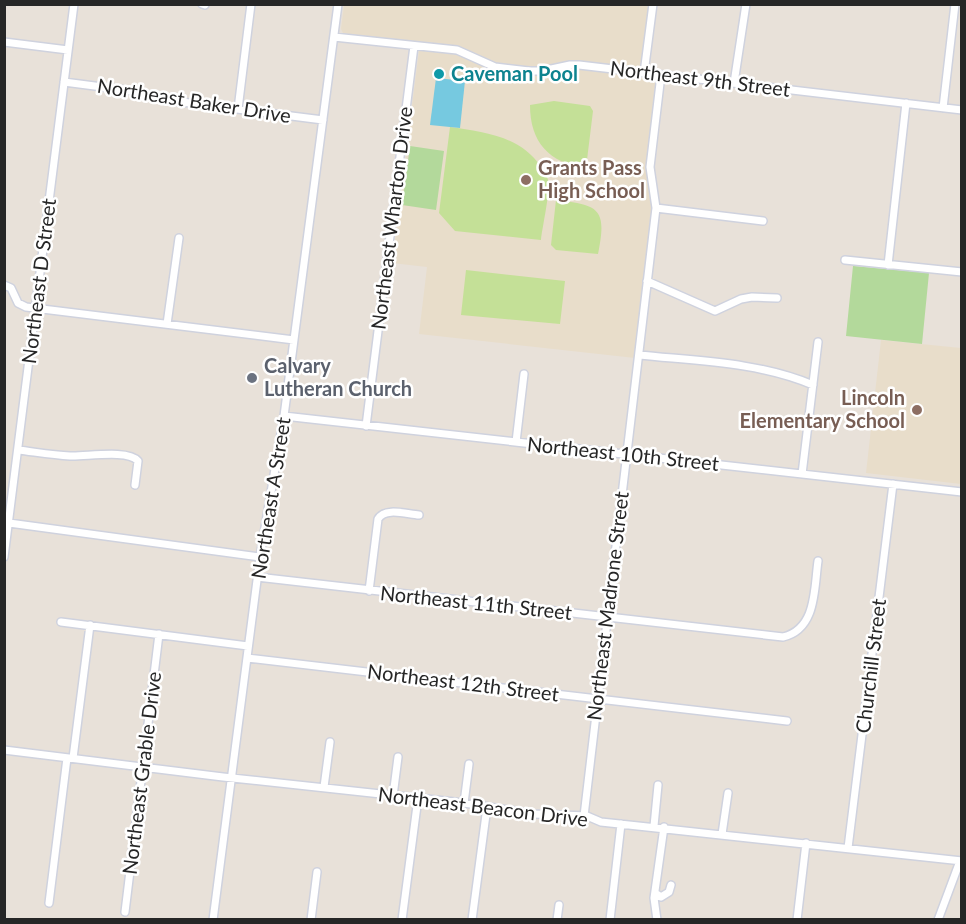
<svg xmlns="http://www.w3.org/2000/svg" width="966" height="924" font-family="Lato,sans-serif">
<rect width="100%" height="100%" fill="#e8e1d9"/>
<!-- education -->
<path fill="#e8ddca" d="M 344,5 L 652,5 L 642,78 L 654,80 L 656,83 L 647,159 L 652,210 L 635,358 L 419,334 L 427,267 L 392,263 L 420,43 L 344,35 L 341,29 Z
M 881,340 L 961,348 L 961,484 L 866,473 Z"/>
<!-- green -->
<path fill="#b3d99b" d="M 410,146 L 444,151 L 436,210 L 402,205 Z
M 853,266 L 929,273 L 922,344 L 846,336 Z"/>
<!-- pitch -->
<path fill="#c4e097" d="M 554,101 L 590,106 L 593,111 L 586,168 C 549,163 530,142 530,105 Z
M 450,127 C 484,132 521,136 541,167 C 543,171 547,175 548,180 C 551,189 542,228 541,240 L 455,231 L 439,213 Z
M 556,200 C 600,205 607,209 598,254 L 556,250 L 551,245 Z
M 466,270 L 565,281 L 560,324 L 461,315 Z"/>
<!-- water -->
<path fill="#76c9e0" d="M 436,78 L 465,81 L 460,128 L 430,125 Z"/>
<g fill="none" stroke-linecap="round" stroke-linejoin="round">
<!-- minor casing -->
<g stroke="#cfd2de" stroke-width="10">
<path id="minor" d="M 202,4 L 205,5
M 334,37 L 457,50 L 495,67 L 529,71 L 542,71 L 570,65 L 579,65 L 962,110
M 4,42 L 68,50
M 644,73 L 653,4
M 64,82 L 133,91 L 174,101 L 323,120
M 734,83 L 746,4
M 943,108 L 955,4
M 238,109 L 251,4
M 656,208 L 763,221
M 845,260 L 962,272
M 888,265 L 906,103
M 647,281 L 715,311 L 741,299 L 752,297 L 777,298
M 4,285 L 11,288 L 18,303 L 26,307 L 294,340
M 167,324 L 179,238
M 639,355 C 697,361 759,362 813,385
M 284,416 L 962,492
M 366,426 L 414,46
M 516,442 L 524,374
M 18,450 C 35,452 52,455 70,456 C 85,457 128,449 138,461 L 135,485
M 802,474 L 818,342
M 9,523 L 260,557
M 4,557 L 74,4
M 257,577 L 783,637 C 817,629 814,588 818,561
M 369,591 L 378,519 C 385,507 406,514 419,515
M 61,622 L 248,646
M 247,658 L 787,721
M 4,750 L 223,777 L 464,803 L 534,814 L 587,816 L 601,822 L 962,861
M 73,758 L 90,625
M 324,787 L 330,742
M 393,796 L 398,757
M 464,803 L 469,764
M 584,816 L 656,208 L 650,167 L 661,75
M 654,826 L 658,785
M 722,834 L 728,793
M 848,848 L 893,484
M 655,893 L 661,897 L 669,892 L 671,885
M 49,903 L 67,758
M 125,912 L 159,634
M 213,920 L 260,557 L 284,416 L 338,4
M 311,920 L 317,872
M 402,920 L 418,798
M 472,920 L 487,807
M 557,920 L 559,905
M 610,920 L 621,824
M 657,920 L 654,898 L 664,827
M 797,920 L 806,843
M 938,920 L 960,861"/>
</g>
<!-- minor -->
<use href="#minor" stroke="#fff" stroke-width="7"/>
</g>
<!-- markers -->
<circle fill="#0f9aa8" stroke="#fff" stroke-width="2" cx="439" cy="74" r="6"/>
<g fill="#8d6e63" stroke="#fff" stroke-width="2">
<circle cx="526" cy="180" r="6"/>
<circle cx="917" cy="410" r="6"/>
</g>
<circle fill="#6b7280" stroke="#fff" stroke-width="2" cx="252" cy="378" r="6"/>
<g text-anchor="middle" stroke-width="5" stroke-linejoin="round" paint-order="stroke">
<!-- culture labels -->
<g font-size="20" font-weight="bold" fill="#0d838f" stroke="#fff" text-anchor="start">
<text x="451" y="81">Caveman Pool</text>
</g>
<!-- street labels -->
<g font-size="20" fill="#262626" stroke="#fff">
<text transform="translate(700 79) rotate(7)" y="7">Northeast 9th Street</text>
<text transform="translate(194 101) rotate(9)" y="7">Northeast Baker Drive</text>
<text transform="translate(392 218) rotate(-83)" y="7">Northeast Wharton Drive</text>
<text transform="translate(39 281) rotate(-83)" y="7">Northeast D Street</text>
<text transform="translate(623 454) rotate(6)" y="7">Northeast 10th Street</text>
<text transform="translate(271 498) rotate(-81)" y="7">Northeast A Street</text>
<text transform="translate(476 603) rotate(6)" y="7">Northeast 11th Street</text>
<text transform="translate(608 606) rotate(-83)" y="7">Northeast Madrone Street</text>
<text transform="translate(871 666) rotate(-83)" y="7">Churchill Street</text>
<text transform="translate(463 683) rotate(7)" y="7">Northeast 12th Street</text>
<text transform="translate(142 773) rotate(-83)" y="7">Northeast Grable Drive</text>
<text transform="translate(483 807) rotate(7)" y="7">Northeast Beacon Drive</text>
</g>
<!-- education labels -->
<g font-size="20" font-weight="bold" fill="#785e54" stroke="#fff" text-anchor="start">
<text x="538" y="175">Grants Pass<tspan x="538" dy="23">High School</tspan></text>
<text x="905" y="405" text-anchor="end">Lincoln<tspan x="905" dy="23">Elementary School</tspan></text>
</g>
<!-- worship labels -->
<g font-size="20" font-weight="bold" fill="#5b616d" stroke="#fff" text-anchor="start">
<text x="264" y="373">Calvary<tspan x="264" dy="23">Lutheran Church</tspan></text>
</g>
</g>
<!-- border -->
<rect width="966" height="924" fill="none" stroke="#262626" stroke-width="12"/>
</svg>
